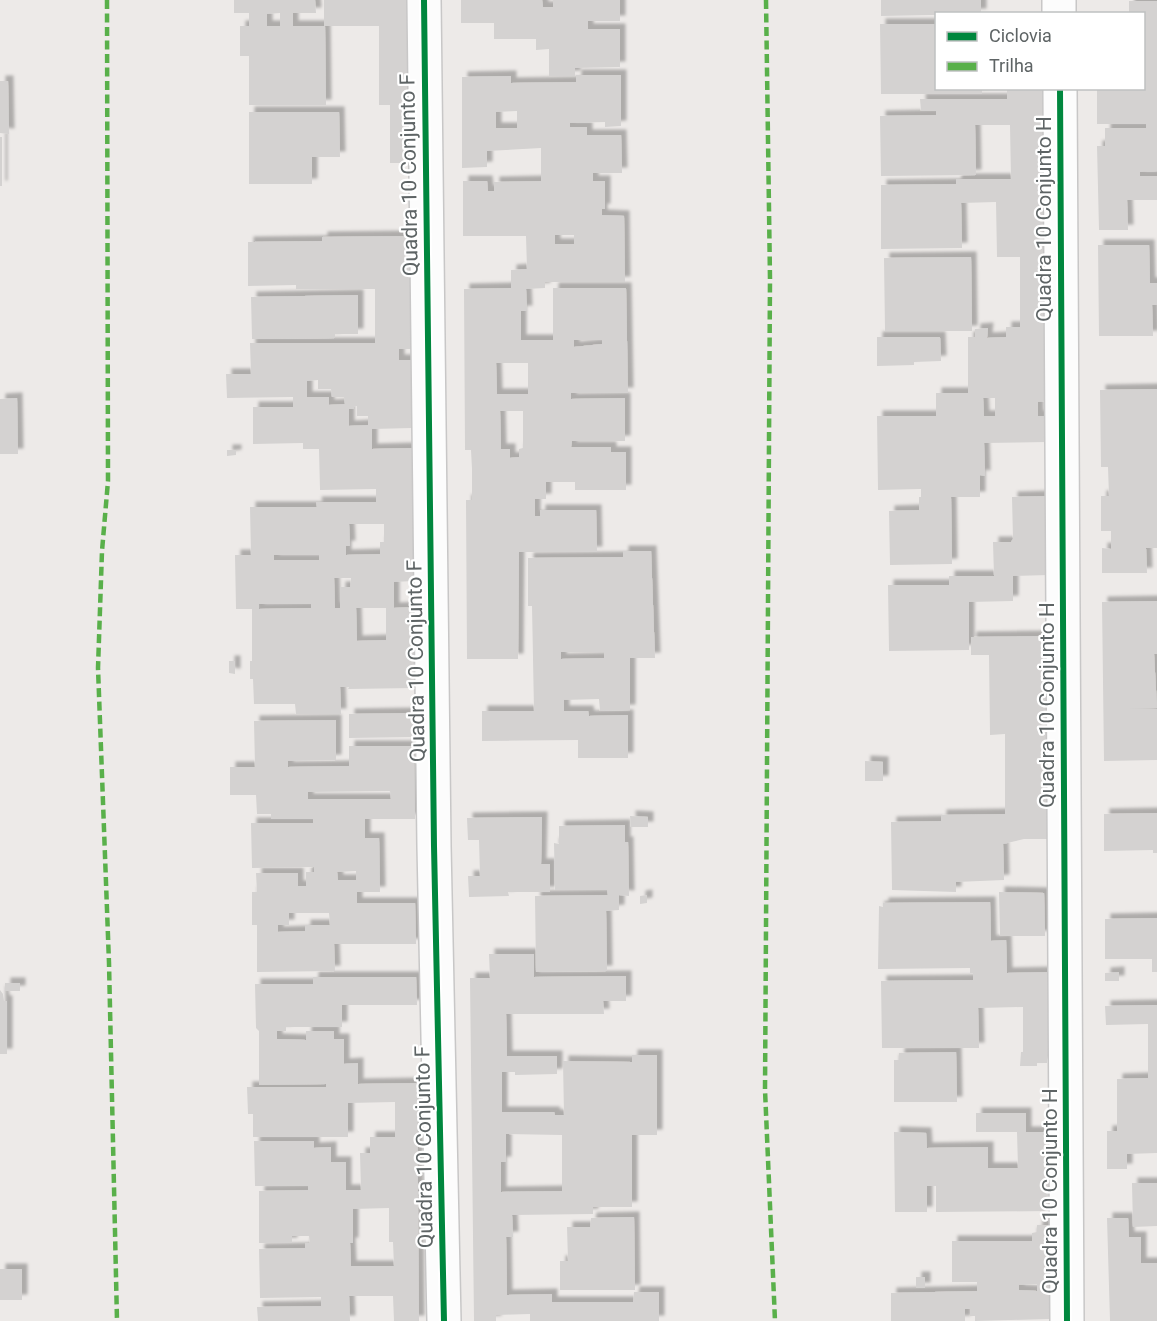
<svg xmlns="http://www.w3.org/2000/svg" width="1157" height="1321" font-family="Roboto,sans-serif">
<defs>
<filter id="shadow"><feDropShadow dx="5.5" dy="-5.5" stdDeviation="1.5" flood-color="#0004"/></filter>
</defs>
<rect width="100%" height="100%" fill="#edeae8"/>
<!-- building -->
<path fill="#d4d2d1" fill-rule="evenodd" filter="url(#shadow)" d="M 234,0 L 315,0 L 316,13 L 293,13 L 293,26 L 324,26 L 324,0 L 408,0 L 409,163 L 390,163 L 390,105 L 379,105 L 379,26 L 325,26 L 326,105 L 249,105 L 249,56 L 240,56 L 240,26 L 249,26 L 249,13 L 234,13 ZM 280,13 L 280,26 L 267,26 L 267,14 Z
M 461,0 L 542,0 L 543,7 L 553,7 L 553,0 L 620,0 L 620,21 L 588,21 L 588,29 L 620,29 L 620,67 L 575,68 L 575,76 L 549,76 L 549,49 L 536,50 L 536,39 L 494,39 L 494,23 L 461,23 Z
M 881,0 L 981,0 L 981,14 L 881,16 Z
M 1129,1 L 1157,1 L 1157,171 L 1140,172 L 1140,176 L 1157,176 L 1157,200 L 1127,200 L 1128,230 L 1099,230 L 1097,146 L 1105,146 L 1105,128 L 1146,128 L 1146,124 L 1097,124 L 1097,88 L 1144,88 L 1144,14 L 1129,14 Z
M 880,24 L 936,24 L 936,88 L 982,88 L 982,94 L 881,94 Z
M 576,75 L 621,75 L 621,126 L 605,127 L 605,122 L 570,123 L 570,127 L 587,127 L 587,135 L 621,135 L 622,173 L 593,173 L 593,181 L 605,181 L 605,209 L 602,209 L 602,215 L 624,216 L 625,282 L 545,282 L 545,288 L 526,289 L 527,311 L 521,311 L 521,340 L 553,340 L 553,288 L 626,288 L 628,393 L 571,393 L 571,399 L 625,398 L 625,441 L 572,441 L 571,447 L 611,447 L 611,452 L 626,452 L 626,490 L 575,490 L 575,482 L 546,482 L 546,499 L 535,499 L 535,516 L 540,516 L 540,510 L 596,510 L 597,552 L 519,552 L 518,659 L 467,659 L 466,500 L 472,500 L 472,469 L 471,450 L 465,450 L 464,289 L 511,288 L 511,270 L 527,269 L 526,236 L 463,236 L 463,181 L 487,181 L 488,191 L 494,191 L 494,182 L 541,181 L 541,148 L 487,151 L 487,167 L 462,168 L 462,77 L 511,76 L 511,83 L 576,82 ZM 517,111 L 517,128 L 496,128 L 496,112 ZM 555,235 L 574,235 L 574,244 L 555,244 ZM 574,340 L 602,340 L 602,344 L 574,347 ZM 496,363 L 528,363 L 528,394 L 497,394 ZM 500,411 L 523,411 L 523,448 L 519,449 L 519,457 L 510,458 L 510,449 L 501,449 Z
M 0,81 L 8,81 L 9,134 L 0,133 Z
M 1007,88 L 1044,88 L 1047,401 L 1038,402 L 1038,416 L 1047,416 L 1047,442 L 984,443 L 985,476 L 980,475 L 980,497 L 951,497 L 952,564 L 890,565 L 889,511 L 919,510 L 919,497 L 921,497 L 921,489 L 878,490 L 877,416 L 936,416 L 936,393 L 968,393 L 968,337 L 975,337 L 975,329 L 988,328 L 987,338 L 1006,337 L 1006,327 L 1020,327 L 1020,257 L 997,257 L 996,202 L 961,203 L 962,248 L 881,249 L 881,185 L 956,184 L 956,179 L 1011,179 L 1010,125 L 975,125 L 976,175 L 881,176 L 880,116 L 936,115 L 936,111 L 921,111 L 920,99 L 1007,99 ZM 983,398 L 995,398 L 995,416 L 984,416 Z
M 249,112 L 339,112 L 340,157 L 312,157 L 312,184 L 249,184 Z
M 0,137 L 2,137 L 2,186 L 0,186 Z
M 410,236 L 411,349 L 399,349 L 399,360 L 411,360 L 412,428 L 372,429 L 372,449 L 412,448 L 413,581 L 394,582 L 394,608 L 413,607 L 414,688 L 348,689 L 349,687 L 340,687 L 341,714 L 296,714 L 295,704 L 254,704 L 253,679 L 250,679 L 250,661 L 252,661 L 252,609 L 236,609 L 235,555 L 251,555 L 250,507 L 317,507 L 316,502 L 376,502 L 376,489 L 320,490 L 319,449 L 303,449 L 303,443 L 253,444 L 253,407 L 293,407 L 293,397 L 227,398 L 226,374 L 251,374 L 250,343 L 375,343 L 375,289 L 296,289 L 296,285 L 248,286 L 248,242 L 322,241 L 322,237 ZM 318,380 L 318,389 L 331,389 L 332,397 L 344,397 L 345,404 L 329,405 L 329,397 L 307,397 L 307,381 ZM 357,406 L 357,416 L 368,416 L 368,425 L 349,426 L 349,409 L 354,409 L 354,407 ZM 349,524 L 384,524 L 384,542 L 380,542 L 380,554 L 346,555 L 346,546 L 350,546 ZM 274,555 L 319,555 L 319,560 L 274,560 ZM 334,578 L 351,578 L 350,587 L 340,587 L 340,608 L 335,608 ZM 259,604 L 311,604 L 311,608 L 259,609 ZM 356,608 L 386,608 L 386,640 L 357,641 Z
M 1098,245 L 1149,245 L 1150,283 L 1157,283 L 1157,305 L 1152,305 L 1153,336 L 1099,336 Z
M 971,257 L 972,331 L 885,331 L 884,258 Z
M 358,295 L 358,334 L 335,334 L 335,338 L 252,339 L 251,297 Z
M 877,337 L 940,337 L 941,361 L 914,362 L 914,365 L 877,366 Z
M 1157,389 L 1157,548 L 1146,548 L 1147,573 L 1102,573 L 1102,548 L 1111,549 L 1111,531 L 1101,531 L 1101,496 L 1109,496 L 1108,467 L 1101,467 L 1100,390 Z
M 17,398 L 18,454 L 0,454 L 0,399 Z
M 227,450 L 236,450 L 236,455 L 227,456 Z
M 1048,496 L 1049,575 L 1013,576 L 1013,601 L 969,602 L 969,650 L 889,651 L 888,585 L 949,585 L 949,576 L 994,576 L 993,542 L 1011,542 L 1013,539 L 1012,497 Z
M 623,551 L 651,551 L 655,658 L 630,658 L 630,710 L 600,711 L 599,699 L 564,700 L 564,711 L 588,711 L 589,716 L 628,715 L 628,758 L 578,758 L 578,740 L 482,741 L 482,711 L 534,711 L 532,606 L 528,606 L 528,558 L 623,557 ZM 561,652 L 604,652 L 604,658 L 561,659 Z
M 1157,601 L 1157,654 L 1154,654 L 1157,708 L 1130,708 L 1157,709 L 1157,760 L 1104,761 L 1102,602 Z
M 1049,636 L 1051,839 L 1024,839 L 1003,844 L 1004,880 L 956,882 L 956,892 L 892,890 L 891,822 L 941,821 L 941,815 L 1005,814 L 1005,734 L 990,735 L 989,655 L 971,655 L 971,637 Z
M 229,661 L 235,661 L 235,674 L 229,673 Z
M 414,713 L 414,737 L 349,738 L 349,714 Z
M 336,720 L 336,760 L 288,761 L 288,767 L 349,766 L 349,746 L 414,746 L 415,819 L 365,819 L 365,838 L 379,838 L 380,892 L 357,892 L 357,903 L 415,903 L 416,944 L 334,944 L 335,971 L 257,972 L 257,925 L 252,925 L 252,892 L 257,892 L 256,873 L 298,873 L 298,886 L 306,886 L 306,872 L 314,872 L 314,867 L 252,868 L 251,823 L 313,823 L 313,819 L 271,819 L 271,814 L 257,814 L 256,795 L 230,795 L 230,767 L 255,767 L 254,721 ZM 390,791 L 391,799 L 308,799 L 308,792 ZM 356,871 L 356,880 L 338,880 L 337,872 ZM 289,913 L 329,913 L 330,925 L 305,925 L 305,931 L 278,932 L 278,925 L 289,925 Z
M 865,761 L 883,762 L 883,781 L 865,781 Z
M 1157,813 L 1157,853 L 1153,853 L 1153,850 L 1104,851 L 1104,814 Z
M 630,816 L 648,817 L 648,827 L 631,827 Z
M 542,817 L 541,864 L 550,864 L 550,892 L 508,892 L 509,896 L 469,897 L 468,876 L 480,876 L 479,840 L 468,840 L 467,818 Z
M 625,825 L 625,842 L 628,842 L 629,896 L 619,895 L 619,910 L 606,911 L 607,971 L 536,972 L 535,896 L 608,895 L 607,890 L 555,890 L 554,843 L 559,844 L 559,826 Z
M 999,892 L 1044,893 L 1045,936 L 1000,936 Z
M 647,895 L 647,903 L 640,904 L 640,896 Z
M 990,902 L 991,941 L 1006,940 L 1007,973 L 1052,972 L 1052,1052 L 1048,1052 L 1047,1063 L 1037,1063 L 1037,1066 L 1020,1066 L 1021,1052 L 1023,1052 L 1023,1007 L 978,1008 L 979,1048 L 882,1048 L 881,981 L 973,980 L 973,973 L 970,973 L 970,968 L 878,969 L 879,906 L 883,907 L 883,903 Z
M 1157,918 L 1157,972 L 1152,972 L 1152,959 L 1105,959 L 1105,919 Z
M 489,954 L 534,954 L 534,977 L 626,976 L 626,1001 L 603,1001 L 604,1014 L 506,1014 L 507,1056 L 557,1056 L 557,1074 L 515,1075 L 515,1072 L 502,1072 L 502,1112 L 554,1112 L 555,1115 L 564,1115 L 563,1061 L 632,1062 L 632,1055 L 657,1055 L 657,1135 L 632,1135 L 632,1207 L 593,1207 L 593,1214 L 512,1215 L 513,1237 L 506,1237 L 507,1295 L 552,1294 L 552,1302 L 633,1302 L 634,1292 L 659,1292 L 659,1321 L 530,1321 L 530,1314 L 496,1315 L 496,1321 L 474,1321 L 470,978 L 490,978 ZM 506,1134 L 562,1135 L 562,1191 L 501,1192 L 501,1162 L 506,1162 Z
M 1119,972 L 1119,981 L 1105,981 L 1105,973 Z
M 313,977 L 416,977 L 417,1005 L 342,1005 L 342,1027 L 286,1027 L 286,1031 L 277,1031 L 277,1039 L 306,1040 L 306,1031 L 334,1031 L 334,1039 L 344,1039 L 344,1064 L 358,1063 L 358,1084 L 417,1083 L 419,1321 L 394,1321 L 393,1296 L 349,1296 L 350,1321 L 258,1321 L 257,1307 L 321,1306 L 321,1297 L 260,1298 L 259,1249 L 305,1248 L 305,1243 L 310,1243 L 309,1236 L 292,1236 L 292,1243 L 259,1243 L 259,1191 L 308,1190 L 308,1186 L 255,1186 L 254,1141 L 314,1141 L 314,1148 L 331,1147 L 331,1162 L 346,1162 L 346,1190 L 361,1190 L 360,1153 L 370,1153 L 370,1137 L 395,1137 L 395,1102 L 348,1103 L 348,1137 L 253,1137 L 253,1114 L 248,1114 L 247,1087 L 326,1087 L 326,1084 L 259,1085 L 259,1031 L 256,1028 L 255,984 L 313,984 ZM 389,1208 L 389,1242 L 393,1242 L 394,1266 L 351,1266 L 350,1243 L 353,1243 L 353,1209 Z
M 5,983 L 20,983 L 20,991 L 5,991 Z
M 0,990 L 3,994 L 4,1001 L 7,1001 L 7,1054 L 0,1054 Z
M 1152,1005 L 1157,1005 L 1157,1153 L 1127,1154 L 1127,1169 L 1107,1169 L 1107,1131 L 1117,1131 L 1117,1079 L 1148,1078 L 1148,1024 L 1106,1025 L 1105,1006 Z
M 956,1052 L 957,1102 L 894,1102 L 894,1060 L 899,1060 L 899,1053 Z
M 976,1113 L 1026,1113 L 1026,1132 L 1053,1132 L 1054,1211 L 936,1212 L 936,1186 L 927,1186 L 927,1212 L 895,1212 L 894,1132 L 926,1133 L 927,1148 L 988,1147 L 988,1168 L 1018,1168 L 1017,1132 L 976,1132 Z
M 1132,1183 L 1157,1183 L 1157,1226 L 1133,1227 Z
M 634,1217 L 635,1290 L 560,1290 L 560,1261 L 568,1261 L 567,1227 L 590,1227 L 591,1218 Z
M 1107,1218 L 1128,1218 L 1129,1237 L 1141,1237 L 1141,1263 L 1157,1263 L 1157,1321 L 1110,1321 Z
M 1037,1225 L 1054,1225 L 1055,1310 L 1050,1309 L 1050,1319 L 975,1321 L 975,1316 L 970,1316 L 970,1309 L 965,1309 L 965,1321 L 891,1321 L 891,1293 L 977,1291 L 977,1282 L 952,1282 L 952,1241 L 1032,1241 L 1032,1233 L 1037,1232 ZM 1037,1284 L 1037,1291 L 1019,1290 L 1019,1285 Z
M 0,1269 L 22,1269 L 22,1300 L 0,1300 Z
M 916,1277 L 925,1277 L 925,1288 L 916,1288 Z"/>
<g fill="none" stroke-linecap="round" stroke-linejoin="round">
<!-- minor casing -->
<g stroke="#c8c7c7" stroke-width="36">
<path id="minor" d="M 424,0 L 434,846 L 444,1321
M 1059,0 L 1059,14
M 1060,88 L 1067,1321"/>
</g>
<!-- minor -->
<use href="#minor" stroke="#fcfcfc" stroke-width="33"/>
<!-- quiet -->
<path stroke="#59b04a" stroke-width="4.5" stroke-dasharray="9 4.5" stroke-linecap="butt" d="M 107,0 L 108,481 L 102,551 L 98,668 L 109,963 L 117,1321
M 766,0 L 770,279 L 765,1090 L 775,1321"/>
<!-- cycleway casing -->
<g stroke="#fff" stroke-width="10">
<path id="cycleway" d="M 424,0 L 434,846 L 444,1321
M 1060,88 L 1067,1321"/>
</g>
<!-- cycleway -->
<use href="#cycleway" stroke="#00873e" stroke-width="6"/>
</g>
<g text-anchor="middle" stroke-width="4.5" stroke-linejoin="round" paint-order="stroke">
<!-- street labels -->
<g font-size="21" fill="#5e6465" stroke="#fff">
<text transform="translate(409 175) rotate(-91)" y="7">Quadra 10 Conjunto F</text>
<text transform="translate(1044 219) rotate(-90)" y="7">Quadra 10 Conjunto H</text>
<text transform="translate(416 661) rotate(-91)" y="7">Quadra 10 Conjunto F</text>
<text transform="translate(1047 705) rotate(-90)" y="7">Quadra 10 Conjunto H</text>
<text transform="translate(424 1147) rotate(-91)" y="7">Quadra 10 Conjunto F</text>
<text transform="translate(1050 1191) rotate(-90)" y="7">Quadra 10 Conjunto H</text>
</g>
</g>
<!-- legend -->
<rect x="935" y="12" width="210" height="78" fill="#ffffff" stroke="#bfc1c1" stroke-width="1.5"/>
<rect x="947" y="32" width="30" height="9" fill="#00873e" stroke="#bfc1c1" stroke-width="1.5"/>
<text x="989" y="42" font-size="18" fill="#5e6465">Ciclovia</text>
<rect x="947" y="62" width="30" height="9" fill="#59b04a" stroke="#bfc1c1" stroke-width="1.5"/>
<text x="989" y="72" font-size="18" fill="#5e6465">Trilha</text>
</svg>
